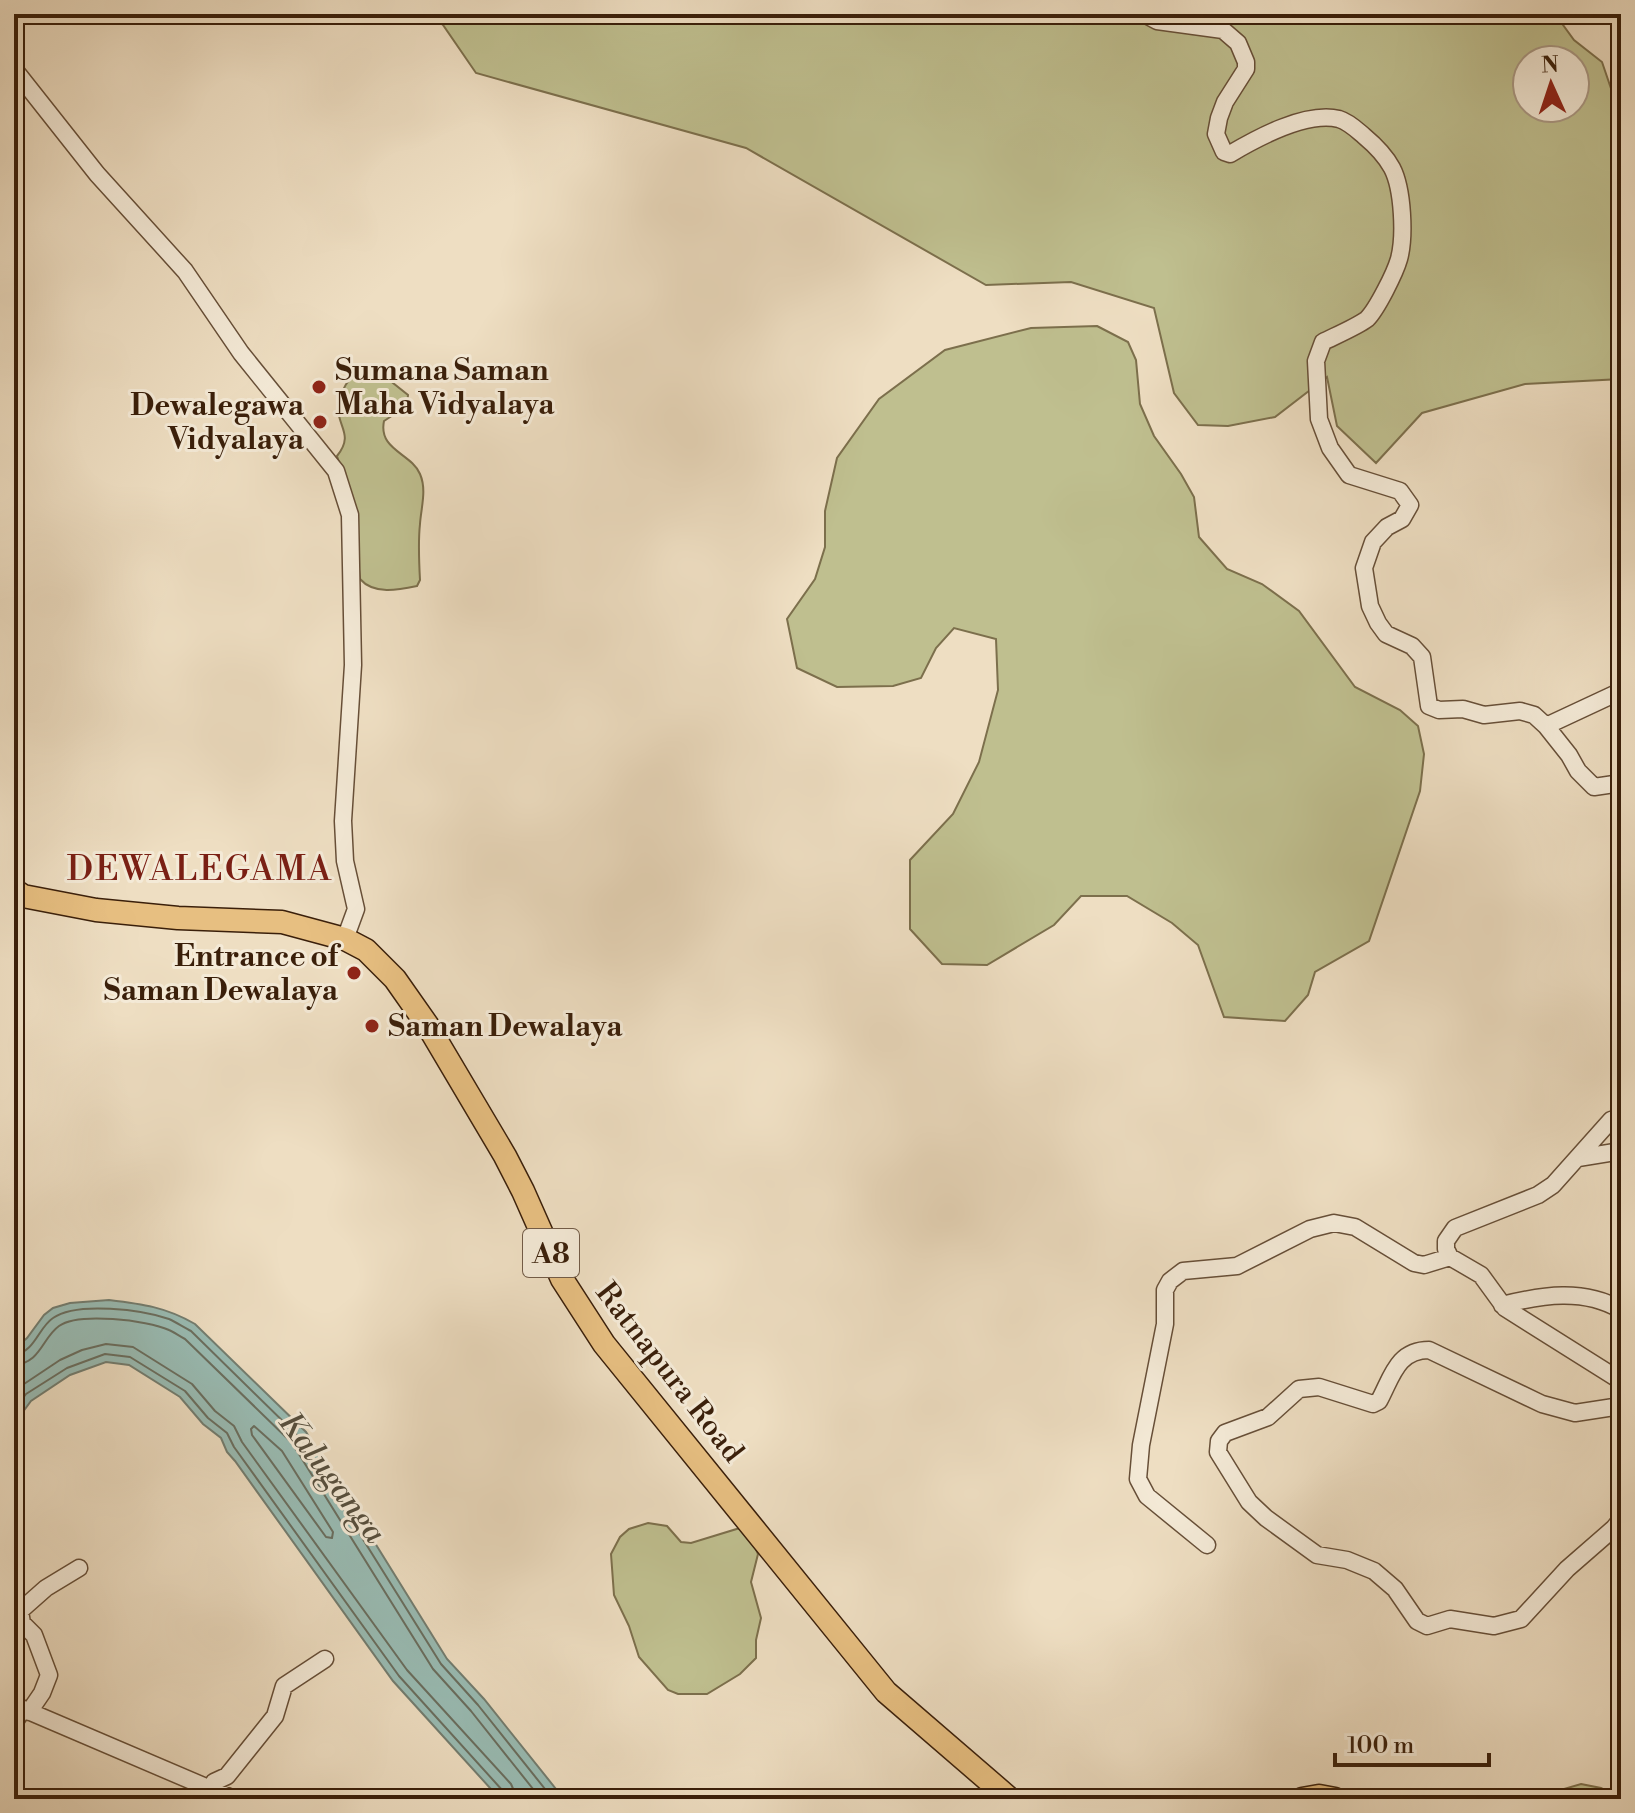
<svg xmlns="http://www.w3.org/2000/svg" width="1635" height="1813" font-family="'Libre Bodoni',serif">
<rect width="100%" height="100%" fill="#eedec2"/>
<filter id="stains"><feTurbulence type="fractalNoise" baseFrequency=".0025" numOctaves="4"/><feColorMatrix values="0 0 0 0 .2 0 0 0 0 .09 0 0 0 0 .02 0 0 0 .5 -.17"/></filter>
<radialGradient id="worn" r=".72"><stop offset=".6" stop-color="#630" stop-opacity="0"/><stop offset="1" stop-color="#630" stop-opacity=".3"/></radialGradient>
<!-- green -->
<path fill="#bfbf8f" stroke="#7c6f4c" stroke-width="2" fill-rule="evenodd" d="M 430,14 L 1555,14 L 1574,40 L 1602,62 L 1621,118 L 1621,379 L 1525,384 L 1422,413 L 1376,463 L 1337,426 L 1327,377 L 1275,417 L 1228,426 L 1198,425 L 1174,393 L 1154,308 L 1071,282 L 986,285 L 746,148 L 476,73 L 443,25 ZM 1527,60 L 1575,60 L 1575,108 L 1527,108 Z
M 1097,326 L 1128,342 L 1136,360 L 1140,404 L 1154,436 L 1181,474 L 1194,497 L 1199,537 L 1227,569 L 1262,584 L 1299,611 L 1355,687 L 1400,710 L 1418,726 L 1424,754 L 1420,791 L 1369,941 L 1315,972 L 1308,995 L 1285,1021 L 1224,1017 L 1198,945 L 1172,923 L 1127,896 L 1081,896 L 1054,925 L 987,965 L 942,964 L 910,929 L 910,860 L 953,814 L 979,762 L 998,690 L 996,639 L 954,628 L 936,648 L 921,678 L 893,686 L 837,687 L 797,668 L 787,619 L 815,579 L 825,547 L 825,511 L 837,458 L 879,399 L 945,350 L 1031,328 Z
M 377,365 L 388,379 L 408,395 L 407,406 L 384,421 C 378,450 411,453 420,474 C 427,490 421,508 420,524 C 418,542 419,562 420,580 L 417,586 C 398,590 374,595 360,579 L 352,506 L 337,456 C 354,435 338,427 338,408 C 338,404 340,400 341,396 C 346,377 360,370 377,365 Z
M 648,1523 L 667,1526 L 681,1542 L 691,1543 L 740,1528 L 753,1542 L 758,1554 L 751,1582 L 761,1618 L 756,1640 L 756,1658 L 740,1674 L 707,1694 L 678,1694 L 668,1690 L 639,1657 L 629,1626 L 614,1595 L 611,1554 L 620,1537 L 629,1529 Z
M 1581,1784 L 1601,1788 L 1618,1797 L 1621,1797 L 1621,1799 L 1546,1799 L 1550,1793 Z"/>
<!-- water -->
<path fill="#99bcb4" stroke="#737d70" stroke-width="2" d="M 109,1300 C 142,1304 166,1307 195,1324 L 306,1432 L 447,1659 L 484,1699 L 556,1789 L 570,1799 L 500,1799 L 393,1681 L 235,1461 L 227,1452 L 221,1438 L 203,1424 L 180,1397 L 129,1365 L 106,1362 L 70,1375 L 31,1401 L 14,1424 L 14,1349 L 27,1338 L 44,1315 L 53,1308 L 70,1303 Z"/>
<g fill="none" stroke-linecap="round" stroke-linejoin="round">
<!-- shore -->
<path stroke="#6a6e5f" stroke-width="2" d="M 14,1355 C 35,1352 38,1328 53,1318 C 77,1301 143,1310 169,1319 C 176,1322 183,1327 191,1331 L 299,1437 L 441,1664 L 478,1705 L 549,1794 L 556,1799
M 14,1365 C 41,1363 42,1338 59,1326 C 78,1312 147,1320 169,1330 C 174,1332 179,1336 185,1339 L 292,1443 L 433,1669 L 471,1711 L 541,1799
M 14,1393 L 21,1386 L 60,1360 L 82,1350 L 106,1344 L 133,1347 L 192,1384 L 215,1411 L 234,1426 L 242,1442 L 407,1670 L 511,1784 L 514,1791 L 515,1799
M 14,1410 L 26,1394 L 67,1368 L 105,1354 L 130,1357 L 185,1391 L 208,1418 L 227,1433 L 234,1447 L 399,1676 L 503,1791 L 505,1799
M 254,1426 L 282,1451 L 333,1532 L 332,1538 L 326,1537 L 252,1435 L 251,1429 Z"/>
<!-- minor casing -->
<g stroke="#674f38" stroke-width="19">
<path id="minor" d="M 1144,14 L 1157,21 L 1223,30 L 1238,43 L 1246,62 L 1246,69 L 1225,102 L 1219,118 L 1216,134 L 1224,152 L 1230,154 C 1257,138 1306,111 1339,119 C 1349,122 1357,130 1364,136 C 1376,146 1385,155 1392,168 C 1403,189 1405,237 1399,259 C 1395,273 1377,309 1367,319 C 1358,326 1335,336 1323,342 L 1316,361 L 1319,419 L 1330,448 L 1349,475 L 1400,491 L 1410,505 L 1402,519 L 1387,527 L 1373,542 L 1364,568 L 1370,606 L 1378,623 L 1386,634 L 1412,646 L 1422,657 L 1429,706 L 1439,710 L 1463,709 L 1484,715 L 1520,711 L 1534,715 L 1546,726 L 1569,755 L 1578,771 L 1594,787 L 1621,783
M 14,69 L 97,174 L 185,271 L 241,353 L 336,471 L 350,515 L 353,665 L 343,821 L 345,861 L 356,909 L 345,939
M 1546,726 L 1621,691
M 1621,1117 L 1611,1120 L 1553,1185 L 1538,1195 L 1455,1228 L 1446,1241 L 1446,1249 L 1450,1257 L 1481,1275 L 1505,1308 L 1621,1381
M 1578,1158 L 1621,1151
M 1502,1305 C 1542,1295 1584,1288 1621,1310
M 1621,1404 L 1614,1407 L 1575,1413 L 1542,1404 L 1429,1350 C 1397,1350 1392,1377 1379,1401 L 1373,1404 L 1319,1387 L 1299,1389 L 1268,1417 L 1225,1433 L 1219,1441 L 1218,1452 L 1249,1502 L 1266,1518 L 1317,1555 L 1347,1560 L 1374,1571 L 1395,1589 L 1417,1621 L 1427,1626 L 1450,1619 L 1494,1626 L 1521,1619 L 1567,1569 L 1614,1528 L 1621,1519
M 1207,1545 L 1147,1496 L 1138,1479 L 1141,1445 L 1165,1324 L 1165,1290 L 1170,1281 L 1183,1271 L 1237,1266 L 1310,1229 L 1334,1223 L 1355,1227 L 1414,1263 L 1424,1265 L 1450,1257
M 14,1705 L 234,1799
M 29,1712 L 42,1693 L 49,1675 L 34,1635 L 22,1623 L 20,1611 L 46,1588 L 79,1568
M 14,1723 L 23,1709
M 217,1792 L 214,1782 L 227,1776 L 275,1716 L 284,1686 L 325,1659"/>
</g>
<!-- highway casing -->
<g stroke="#3a1f0a" stroke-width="25">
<path id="highway" d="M 14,890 L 23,896 L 96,910 L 178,918 L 282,922 L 345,939 L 366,950 L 395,979 L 428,1026 L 505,1156 L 523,1191 L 562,1279 L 604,1344 L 886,1692 L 1010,1799
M 1302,1799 L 1319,1796 L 1335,1799"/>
</g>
<!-- minor -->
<use href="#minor" stroke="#f4ead7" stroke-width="16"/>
<!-- highway -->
<use href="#highway" stroke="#e7bf81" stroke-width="22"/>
</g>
<!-- markers -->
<g fill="#8f2418" stroke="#f4ead7" stroke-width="3">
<circle cx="319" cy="387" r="8"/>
<circle cx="320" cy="422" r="8"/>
<circle cx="354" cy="973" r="8"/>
<circle cx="372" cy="1026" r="8"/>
</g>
<g text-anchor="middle" stroke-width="6" stroke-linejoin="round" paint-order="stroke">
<!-- shield labels -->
<rect fill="#f4ead7" stroke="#725c48" stroke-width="2" x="523" y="1229" width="56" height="48" rx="6"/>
<g font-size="28" font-weight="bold" fill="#3a1f0a">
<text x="551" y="1263">A8</text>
</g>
<!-- poi labels -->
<g font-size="30" font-weight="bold" fill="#3a1f0a" stroke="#f4ead7" text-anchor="start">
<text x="335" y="380">Sumana Saman<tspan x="335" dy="34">Maha Vidyalaya</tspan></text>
<text x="304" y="415" text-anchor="end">Dewalegawa<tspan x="304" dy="34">Vidyalaya</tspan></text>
<text x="338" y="966" text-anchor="end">Entrance of<tspan x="338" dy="34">Saman Dewalaya</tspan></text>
<text x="388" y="1036">Saman Dewalaya</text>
</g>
<!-- street labels -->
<g font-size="30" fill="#3a1f0a" stroke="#f4ead7">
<text transform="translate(670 1372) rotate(52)" y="10">Ratnapura Road</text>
</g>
<!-- water labels -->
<g font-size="32" font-style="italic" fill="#564e3d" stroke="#f4ead7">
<text transform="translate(333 1477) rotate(53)" y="11">Kaluganga</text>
</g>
<!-- quarter labels -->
<g font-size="34" letter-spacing="2" fill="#7a1f14" stroke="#f4ead7">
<text x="200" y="880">DEWALEGAMA</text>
</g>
</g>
<!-- margin -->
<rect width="1635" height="1813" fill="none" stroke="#eedec2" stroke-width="48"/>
<rect x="16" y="16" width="1603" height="1781" fill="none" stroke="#3a1f0a" stroke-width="4"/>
<rect x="24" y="24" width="1587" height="1765" fill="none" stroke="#3a1f0a" stroke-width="2"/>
<!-- north arrow -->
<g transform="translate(1551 84) rotate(357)"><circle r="38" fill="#f4ead7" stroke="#aa9985" stroke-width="2"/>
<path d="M0-6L14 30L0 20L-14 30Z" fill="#8f2418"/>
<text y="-12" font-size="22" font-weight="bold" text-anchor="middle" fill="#3a1f0a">N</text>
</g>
<!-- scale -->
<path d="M1335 1753v12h154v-12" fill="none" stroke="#3a1f0a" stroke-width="4"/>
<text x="1347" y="1753" font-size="24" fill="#3a1f0a" stroke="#f4ead7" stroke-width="6" paint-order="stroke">100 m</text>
<rect width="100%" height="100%" filter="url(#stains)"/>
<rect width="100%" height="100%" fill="url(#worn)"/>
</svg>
